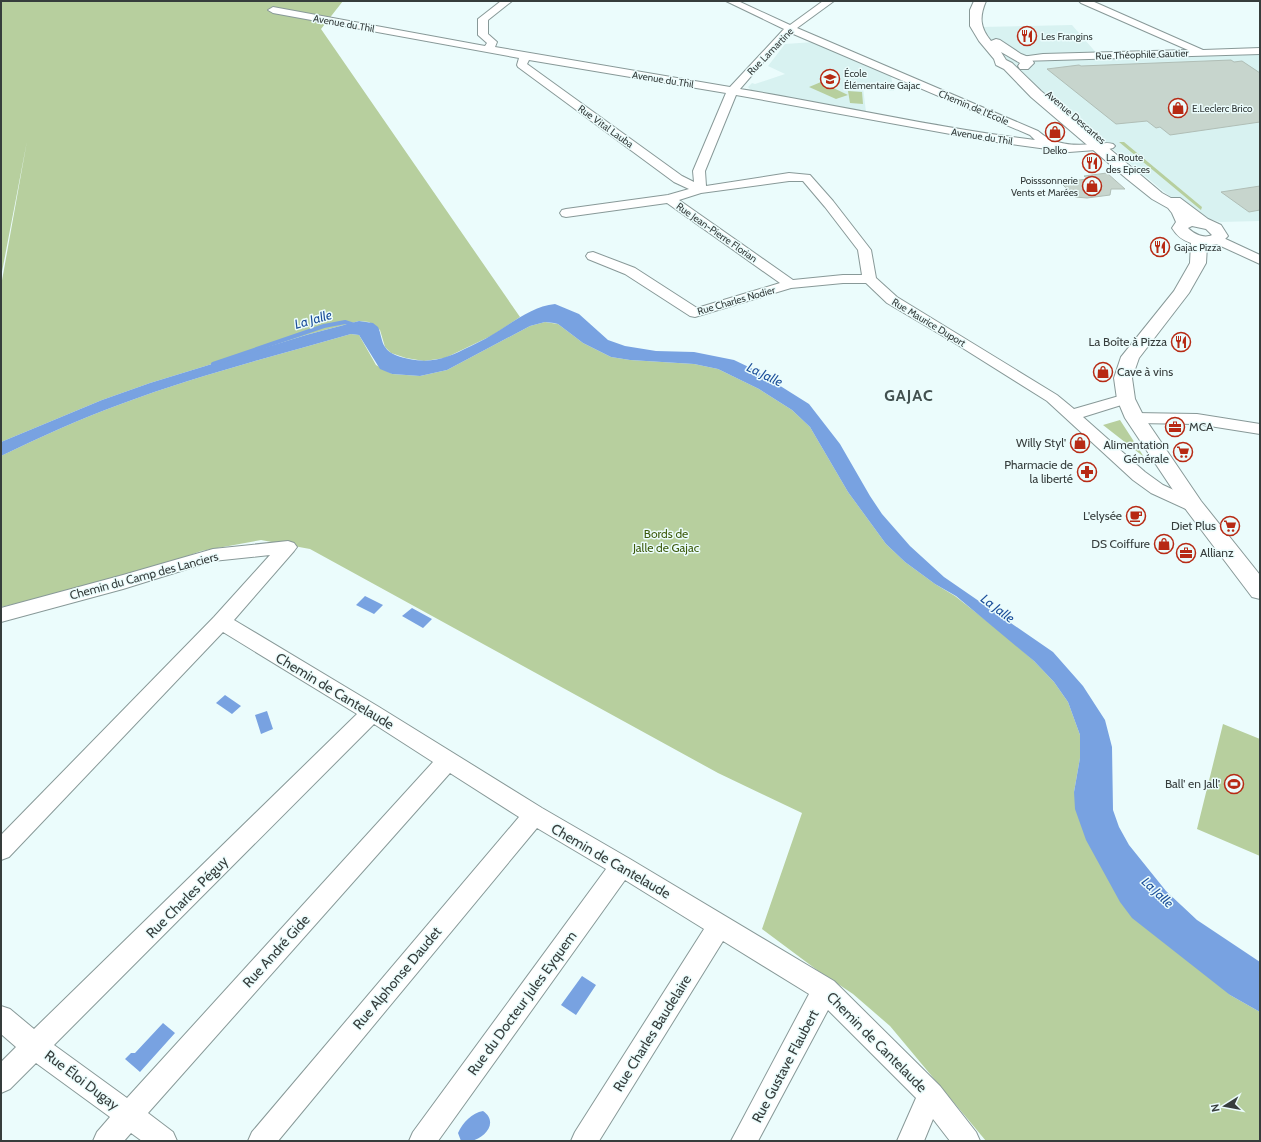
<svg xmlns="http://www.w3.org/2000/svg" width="1261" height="1142" font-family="Cabin,sans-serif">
<rect width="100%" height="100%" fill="#ebfcfc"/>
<!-- built -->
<path fill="#d8f2f1" d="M 1072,25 L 1099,56 L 1260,51 L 1260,221 L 1220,222 L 1202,217 L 1186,209 L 1163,191 L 1109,146 L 1088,133 L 1030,84 L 996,50 L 979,27 Z
M 814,42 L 891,76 L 894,91 L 863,87 L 866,112 L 752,91 L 748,87 L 752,83 L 755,84 L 785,74 L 768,66 L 785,44 Z"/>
<!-- green -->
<path fill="#b7cf9e" d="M 1,1 L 343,1 L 321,29 L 520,317 L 493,335 L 445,358 L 424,361 L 406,358 L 391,353 L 385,347 L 380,330 L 369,322 L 359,321 L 306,335 L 150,383 L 102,400 L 1,442 L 1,286 L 27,141 L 1,277 Z
M 821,82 L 848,95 L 836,99 L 809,87 Z
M 848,91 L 862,92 L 863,104 L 850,103 Z
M 1119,142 L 1124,142 L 1202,207 L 1201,210 Z
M 545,322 L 558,324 L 583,343 L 611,357 L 630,360 L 694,364 L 718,369 L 759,389 L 792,410 L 810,427 L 848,492 L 886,544 L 905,562 L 935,584 L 955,596 L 1007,637 L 1034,661 L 1054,682 L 1068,702 L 1080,735 L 1080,758 L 1074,792 L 1230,995 L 1260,1012 L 1260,1141 L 986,1141 L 890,1026 L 853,994 L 817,970 L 762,929 L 802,813 L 718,773 L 310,549 L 261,540 L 201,551 L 127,578 L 1,607 L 1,456 C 40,437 80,419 121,404 C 196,376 274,356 351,334 L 359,335 L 376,365 L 392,374 L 420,376 L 447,370 L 530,326 Z
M 1120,420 L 1144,457 L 1103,425 Z
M 1223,724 L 1260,739 L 1260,856 L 1197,829 Z"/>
<!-- water -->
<path fill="#78a2e1" d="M 555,304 L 579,314 L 608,340 L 625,346 L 656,351 L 694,352 L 734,360 L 755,370 L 809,404 L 840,444 L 870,496 L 882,514 L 910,546 L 944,577 L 1053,652 L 1083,686 L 1105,720 L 1112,747 L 1113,810 L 1119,827 L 1129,845 L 1166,891 L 1197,920 L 1260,962 L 1260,1012 L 1230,995 L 1132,918 L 1120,902 L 1086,840 L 1075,809 L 1074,792 L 1080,758 L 1080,735 L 1068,702 L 1054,682 L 1034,661 L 956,596 L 935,584 L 905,562 L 886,544 L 848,492 L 810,427 L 792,410 L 759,389 L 718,369 L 694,364 L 630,360 L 611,357 L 583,343 L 558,324 L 554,323 L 545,322 L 530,326 L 447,370 L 420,376 L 392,374 L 380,369 L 359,335 L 351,334 C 274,356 196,376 121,404 C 80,419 40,437 1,456 L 1,442 L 102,400 L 150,383 L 306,335 L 359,321 L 373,323 L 378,327 C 381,333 381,341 385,347 C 390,355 401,357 409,359 C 435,364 448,357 471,346 C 481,341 491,336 500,330 C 517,319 535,306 555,304 Z
M 365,596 L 383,605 L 374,614 L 356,605 Z
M 412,608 L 432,619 L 423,628 L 402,616 Z
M 225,695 L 241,706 L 232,714 L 216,703 Z
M 267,711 L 273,729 L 261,734 L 255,715 Z
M 582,976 L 596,985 L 576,1015 L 561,1005 Z
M 163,1023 L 175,1033 L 140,1072 L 125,1059 L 131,1053 L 135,1053 Z
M 483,1111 C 499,1122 485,1138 471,1141 C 468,1142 464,1141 461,1141 L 458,1133 C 463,1122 472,1113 483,1111 Z"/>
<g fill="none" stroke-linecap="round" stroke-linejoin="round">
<!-- stream -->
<path stroke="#78a2e1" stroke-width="4" d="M 213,364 L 324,326 L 345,322 L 357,326"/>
</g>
<!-- building -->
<path fill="#c7d5cd" stroke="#b0beb6" d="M 1231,60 L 1234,62 L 1242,61 L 1260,73 L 1260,122 L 1170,135 L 1160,127 L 1156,128 L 1147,121 L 1116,124 L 1047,69 L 1079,65 L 1081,66 Z
M 1107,173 L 1125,189 L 1111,189 L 1110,195 L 1087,198 L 1075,197 L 1060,182 L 1088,179 L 1084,176 Z
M 1260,186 L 1260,210 L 1249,212 L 1221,192 Z"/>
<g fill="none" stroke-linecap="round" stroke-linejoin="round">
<!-- street casing -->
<g stroke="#889998" stroke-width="2">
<path id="street" d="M 501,1 L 512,1 L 488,20 L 488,34 L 497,42 L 495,47 L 730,87 L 784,29 L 726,1 L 738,1 L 790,25 L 823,1 L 834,1 L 797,28 L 1038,131 C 1054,145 1073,146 1094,144 C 1101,144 1107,142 1113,144 L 1115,146 L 1113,148 L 1109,149 L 1069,152 L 989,141 L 736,95 L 705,171 L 706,186 L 789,173 L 810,175 L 833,201 L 871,250 L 876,278 L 897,297 L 1057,395 L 1074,409 L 1126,394 L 1131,396 L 1134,399 L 1131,402 L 1083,417 L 1145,472 L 1163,485 L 1200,502 L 1202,506 L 1200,510 L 1194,512 L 1188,510 L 1151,493 L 1133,480 L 1047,401 L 953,342 L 887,303 L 866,283 L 843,283 L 791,288 L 695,317 L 690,316 L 625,274 L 588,259 L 586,256 L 588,253 L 593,252 L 635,268 L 697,308 L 780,283 L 667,203 L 566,217 L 562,216 L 560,213 L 562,210 L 566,209 L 668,195 L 689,189 L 674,182 L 518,67 L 517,65 L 519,58 L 273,13 L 268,10 L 273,7 L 485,46 L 487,43 L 478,35 L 478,19 ZM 791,33 L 1030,135 L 1035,140 C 936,128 838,105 740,89 L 786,36 ZM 529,60 L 726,93 L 693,171 L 694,182 L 682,176 L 527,64 ZM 789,181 L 803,181 L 825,207 L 858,250 L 862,275 L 843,275 L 793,280 L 679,200 L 701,193 Z
M 1079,1 L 1092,1 L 1203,50 L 1260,48 L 1260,54 L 1021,61 L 1020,59 L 1021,57 L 1043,54 L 1188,50 L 1081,3 Z
M 1217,235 L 1260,255 L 1260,264 L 1212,242 L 1211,239 L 1212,236 Z
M 1135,413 L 1197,414 L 1260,424 L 1260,434 L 1197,424 L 1135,423 L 1129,422 L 1127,418 L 1129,414 Z
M 288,541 L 294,543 L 297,547 L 294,551 L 234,620 L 379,707 L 542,808 L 630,859 L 834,981 L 940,1086 L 976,1132 L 980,1141 L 950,1141 L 933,1119 L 924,1141 L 897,1141 L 916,1098 L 828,1010 L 758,1141 L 731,1141 L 809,994 L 723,941 L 599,1141 L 571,1141 L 575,1132 L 704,929 L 625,880 L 438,1141 L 409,1141 L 413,1132 L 606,869 L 537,828 L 278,1141 L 248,1141 L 252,1132 L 519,817 L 450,773 L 148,1113 L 173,1132 L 177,1141 L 142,1141 L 131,1133 L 124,1141 L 93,1141 L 97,1132 L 110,1117 L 36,1063 L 10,1089 L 1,1093 L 1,1062 L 16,1047 L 1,1034 L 1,1006 L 10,1009 L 34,1029 L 357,714 L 223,632 L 9,857 L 1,860 L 1,835 L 214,617 L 270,555 L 213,561 L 123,589 L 1,622 L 1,608 L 123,575 L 213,549 ZM 374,724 L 433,762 L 127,1098 L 54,1045 Z"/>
</g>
<!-- secondary casing -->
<g stroke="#889998" stroke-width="2">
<path id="secondary" d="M 974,1 L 986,1 C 979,17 980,28 991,41 L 996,39 L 1000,40 L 1021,54 L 1031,58 L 1034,63 L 1028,69 L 1020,69 L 1018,66 L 1020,63 L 1001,52 L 1006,60 L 1012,63 L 1041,91 L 1162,193 L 1171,198 L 1180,198 L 1208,219 L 1221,225 L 1228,236 L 1221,243 L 1207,246 L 1206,263 L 1189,293 L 1139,358 L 1132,378 L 1135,399 L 1144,417 L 1201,501 L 1260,575 L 1260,599 L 1252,597 L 1187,511 L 1125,418 L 1117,399 L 1114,378 L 1121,357 L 1174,291 L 1190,263 L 1191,243 C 1182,240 1177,236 1172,228 L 1176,222 L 1172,213 L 1168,208 L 1152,199 L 1127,179 L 1031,97 L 1004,69 L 996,65 L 994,59 L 979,41 L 970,26 L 970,10 ZM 1192,226 L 1206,229 L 1212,235 C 1204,239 1194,234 1188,228 Z"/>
</g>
<!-- street -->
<use href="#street" fill="#fff" fill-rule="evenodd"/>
<!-- secondary -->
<use href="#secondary" fill="#fff" fill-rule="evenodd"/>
</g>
<!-- icons -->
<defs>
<g id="restaurant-ring" transform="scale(1)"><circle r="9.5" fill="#ebfcfc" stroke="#b72a14" stroke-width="1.5"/><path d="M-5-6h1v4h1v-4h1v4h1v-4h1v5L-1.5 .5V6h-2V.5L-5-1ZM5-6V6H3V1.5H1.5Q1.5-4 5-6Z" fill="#b72a14"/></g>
<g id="school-ring" transform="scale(1)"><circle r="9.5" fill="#ebfcfc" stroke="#b72a14" stroke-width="1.5"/><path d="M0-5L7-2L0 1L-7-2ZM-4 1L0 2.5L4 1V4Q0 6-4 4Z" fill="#b72a14"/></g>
<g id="shop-ring" transform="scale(1)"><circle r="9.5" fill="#ebfcfc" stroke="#b72a14" stroke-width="1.5"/><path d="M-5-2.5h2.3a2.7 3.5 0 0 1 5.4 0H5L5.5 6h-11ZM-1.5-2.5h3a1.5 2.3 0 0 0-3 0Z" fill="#b72a14"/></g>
<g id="office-ring" transform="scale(1)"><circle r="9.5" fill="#ebfcfc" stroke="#b72a14" stroke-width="1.5"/><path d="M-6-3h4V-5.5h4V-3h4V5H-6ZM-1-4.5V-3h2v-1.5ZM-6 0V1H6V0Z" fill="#b72a14"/></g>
<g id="supermarket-ring" transform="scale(1)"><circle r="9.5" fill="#ebfcfc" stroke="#b72a14" stroke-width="1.5"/><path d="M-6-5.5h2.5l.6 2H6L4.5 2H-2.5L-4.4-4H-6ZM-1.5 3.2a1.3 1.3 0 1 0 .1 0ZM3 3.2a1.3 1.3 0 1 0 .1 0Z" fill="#b72a14"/></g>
<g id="pharmacy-ring" transform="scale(1)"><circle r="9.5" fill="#ebfcfc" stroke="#b72a14" stroke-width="1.5"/><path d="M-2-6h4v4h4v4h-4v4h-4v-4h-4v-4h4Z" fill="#b72a14"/></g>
<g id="cafe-ring" transform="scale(1)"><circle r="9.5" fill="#ebfcfc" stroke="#b72a14" stroke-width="1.5"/><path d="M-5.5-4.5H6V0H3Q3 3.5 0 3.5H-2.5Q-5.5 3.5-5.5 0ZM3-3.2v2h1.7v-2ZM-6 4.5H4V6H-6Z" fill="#b72a14"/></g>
<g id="stadium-ring" transform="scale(1)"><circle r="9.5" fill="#ebfcfc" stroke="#b72a14" stroke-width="1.5"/><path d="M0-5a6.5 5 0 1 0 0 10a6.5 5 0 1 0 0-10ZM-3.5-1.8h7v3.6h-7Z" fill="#b72a14"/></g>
</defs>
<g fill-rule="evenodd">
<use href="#restaurant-ring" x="1027" y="36"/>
<use href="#school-ring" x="830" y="79"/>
<use href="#shop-ring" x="1178" y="108"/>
<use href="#shop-ring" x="1055" y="132"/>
<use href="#restaurant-ring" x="1092" y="163"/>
<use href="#shop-ring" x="1092" y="186"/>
<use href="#restaurant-ring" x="1160" y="247"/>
<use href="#restaurant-ring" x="1181" y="342"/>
<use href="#shop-ring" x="1103" y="372"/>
<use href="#office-ring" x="1175" y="427"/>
<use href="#shop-ring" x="1080" y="443"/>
<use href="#supermarket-ring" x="1183" y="452"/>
<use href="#pharmacy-ring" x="1087" y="472"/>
<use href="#cafe-ring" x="1136" y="516"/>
<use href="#supermarket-ring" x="1230" y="526"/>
<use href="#shop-ring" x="1164" y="544"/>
<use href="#office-ring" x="1186" y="553"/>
<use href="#stadium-ring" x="1234" y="784"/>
</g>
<g text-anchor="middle" stroke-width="3" stroke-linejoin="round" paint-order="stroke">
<!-- far-street labels -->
<g font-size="10" fill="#363d3c" stroke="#ebfcfc">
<text transform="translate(344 23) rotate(10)" y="4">Avenue du Thil</text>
<text transform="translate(770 51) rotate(-46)" y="4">Rue Lamartine</text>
<text transform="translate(1142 54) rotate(-2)" y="4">Rue Théophile Gautier</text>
<text transform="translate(663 79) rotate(9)" y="4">Avenue du Thil</text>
<text transform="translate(974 107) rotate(23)" y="4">Chemin de l'École</text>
<text transform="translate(1076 117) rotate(41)" y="4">Avenue Descartes</text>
<text transform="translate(606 126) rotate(36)" y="4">Rue Vital Lauba</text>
<text transform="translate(982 136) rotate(9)" y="4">Avenue du Thil</text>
<text transform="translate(717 232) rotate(35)" y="4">Rue Jean-Pierre Florian</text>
<text transform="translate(736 300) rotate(-16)" y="4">Rue Charles Nodier</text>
<text transform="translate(929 322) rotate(31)" y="4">Rue Maurice Duport</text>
</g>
<!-- far-poi labels -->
<g font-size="10" fill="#363d3c" stroke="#ebfcfc" text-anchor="start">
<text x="1041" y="40">Les Frangins</text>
<text x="844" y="77">École<tspan x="844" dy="12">Élémentaire Gajac</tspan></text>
<text x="1192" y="112">E.Leclerc Brico</text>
<text x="1055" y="154" text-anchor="middle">Delko</text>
<text x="1106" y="161">La Route<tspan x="1106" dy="12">des Epices</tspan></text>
<text x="1078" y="184" text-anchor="end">Poisssonnerie<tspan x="1078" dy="12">Vents et Marées</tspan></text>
<text x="1174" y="251">Gajac Pizza</text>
</g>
<!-- poi labels -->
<g font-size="12" fill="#363d3c" stroke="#ebfcfc" text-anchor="end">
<text x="1167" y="346">La Boîte à Pizza</text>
<text x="1117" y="376" text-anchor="start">Cave à vins</text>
<text x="1189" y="431" text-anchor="start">MCA</text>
<text x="1066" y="447">Willy Styl'</text>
<text x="1169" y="449">Alimentation<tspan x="1169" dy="14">Générale</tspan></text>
<text x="1073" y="469">Pharmacie de<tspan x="1073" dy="14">la liberté</tspan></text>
<text x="1122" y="520">L'elysée</text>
<text x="1216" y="530">Diet Plus</text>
<text x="1150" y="548">DS Coiffure</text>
<text x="1200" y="557" text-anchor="start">Allianz</text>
<text x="1220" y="788">Ball' en Jall'</text>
</g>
<!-- park labels -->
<g font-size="12" fill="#3d5b0c" stroke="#ebfcfc">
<text x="666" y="538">Bords de<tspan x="666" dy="14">Jalle de Gajac</tspan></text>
</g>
<!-- street labels -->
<g font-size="12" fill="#363d3c" stroke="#ebfcfc">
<text transform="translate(144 576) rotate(-15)" y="4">Chemin du Camp des Lanciers</text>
</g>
<!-- water labels -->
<g font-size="13" font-style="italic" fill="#1c4f9a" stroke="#ebfcfc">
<text transform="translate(313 319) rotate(-16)" y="5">La Jalle</text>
<text transform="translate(765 374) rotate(26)" y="5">La Jalle</text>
<text transform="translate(998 608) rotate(37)" y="5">La Jalle</text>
<text transform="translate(1158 892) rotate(43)" y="5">La Jalle</text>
</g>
<!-- near-street labels -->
<g font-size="14" fill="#363d3c" stroke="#ebfcfc">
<text transform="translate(335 691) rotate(31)" y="5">Chemin de Cantelaude</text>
<text transform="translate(611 861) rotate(30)" y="5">Chemin de Cantelaude</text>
<text transform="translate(187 897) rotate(-45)" y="5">Rue Charles Péguy</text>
<text transform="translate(276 951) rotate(-48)" y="5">Rue André Gide</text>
<text transform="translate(397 978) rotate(-50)" y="5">Rue Alphonse Daudet</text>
<text transform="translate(522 1003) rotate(-54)" y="5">Rue du Docteur Jules Eyquem</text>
<text transform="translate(652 1033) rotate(-58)" y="5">Rue Charles Baudelaire</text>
<text transform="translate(877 1042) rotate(45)" y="5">Chemin de Cantelaude</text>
<text transform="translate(785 1066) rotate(-62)" y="5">Rue Gustave Flaubert</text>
<text transform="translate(82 1080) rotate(37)" y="5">Rue Éloi Dugay</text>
</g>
<!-- district labels -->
<g font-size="16" font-weight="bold" letter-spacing="1" fill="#425150" stroke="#ebfcfc">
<text x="909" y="401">GAJAC</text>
</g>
</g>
<!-- border -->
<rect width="1261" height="1142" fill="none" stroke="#363d3c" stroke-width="4"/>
<!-- north arrow -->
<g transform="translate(1225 1106) rotate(259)" stroke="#ebfcfc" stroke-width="3" paint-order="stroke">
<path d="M0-3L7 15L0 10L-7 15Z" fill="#363d3c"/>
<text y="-6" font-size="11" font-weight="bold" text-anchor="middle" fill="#363d3c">N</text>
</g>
</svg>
